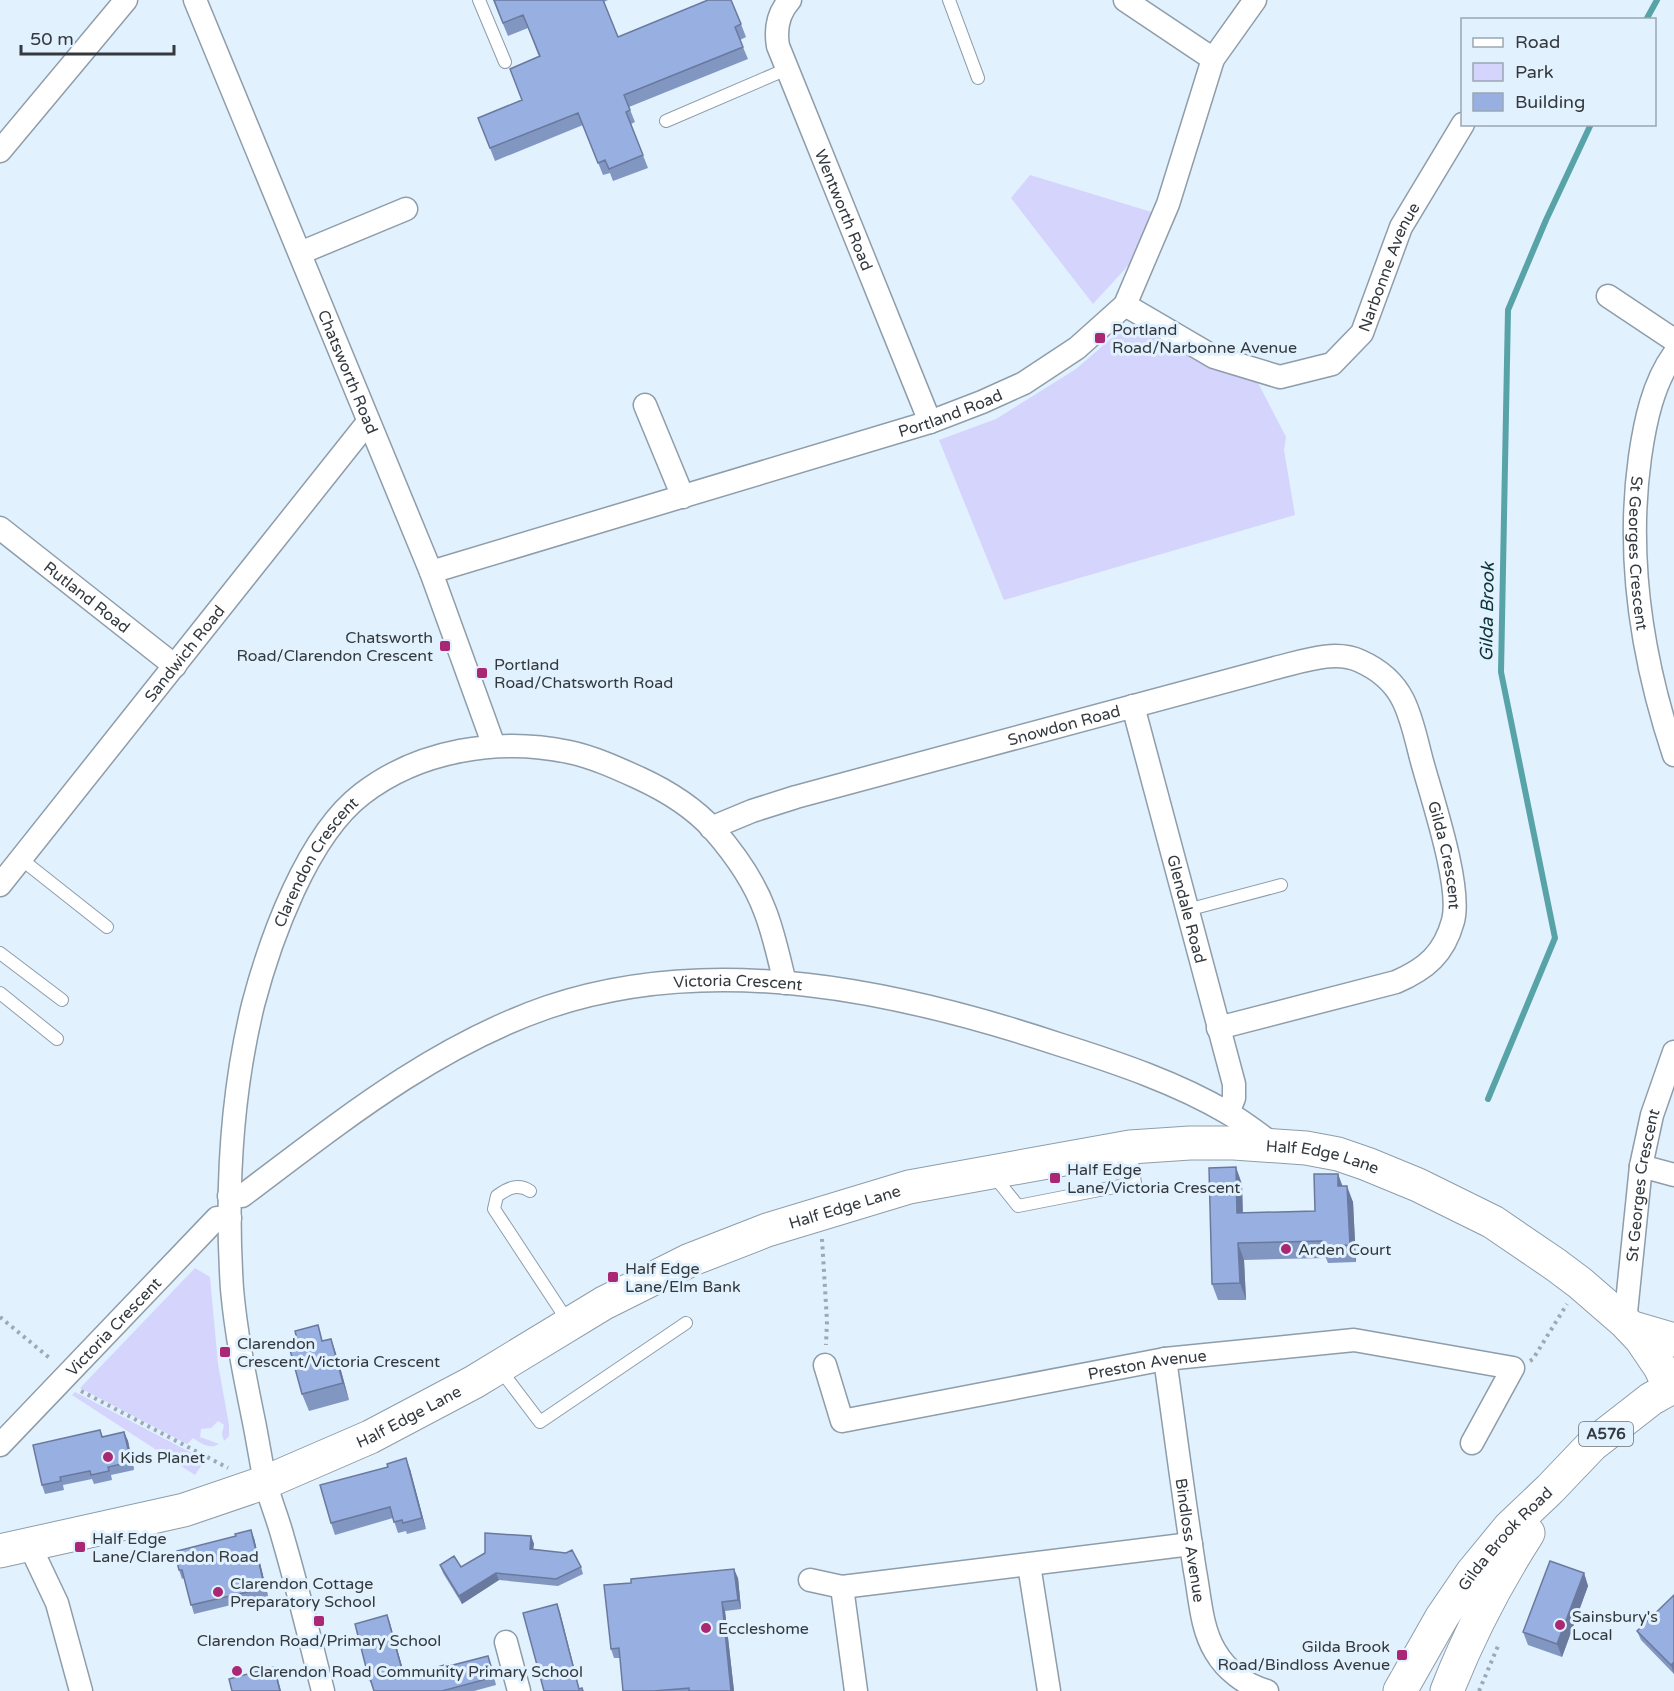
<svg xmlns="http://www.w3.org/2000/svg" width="1674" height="1691" font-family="'Varela Round',sans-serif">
<rect width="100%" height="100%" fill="#e1f1fe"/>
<!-- green -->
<path fill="#d4d4fd" d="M 1030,175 L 1158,214 L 1135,258 L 1093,304 L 1011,198 Z
M 1128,324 L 1256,379 L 1286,437 L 1284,450 L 1295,515 L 1004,600 L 939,440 L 996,419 L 1076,369 Z
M 195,1268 L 210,1277 L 218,1364 L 229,1425 L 229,1436 L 224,1441 L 222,1434 L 224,1425 L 218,1421 L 211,1428 L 201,1429 L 200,1437 L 219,1444 C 209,1450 201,1443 193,1438 L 187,1444 L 80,1388 Z
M 75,1392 L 205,1460 L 195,1475 L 72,1395 Z"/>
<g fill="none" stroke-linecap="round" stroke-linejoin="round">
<!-- stream -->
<path stroke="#57a3a8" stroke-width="6" d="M 1646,20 L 1657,0
M 1488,1099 L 1555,938 L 1501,672 L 1508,310 L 1546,220 L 1591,124"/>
<!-- lane casing -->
<g stroke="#8e9da9" stroke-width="14">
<path id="lane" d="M 479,0 L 505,62
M 949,0 L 978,78
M 666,121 L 787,69
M 21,859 L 107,927
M 1187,910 L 1281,885
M 0,953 L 62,1000
M 0,993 L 57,1039
M 994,1176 L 1018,1206 L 1135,1183 L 1130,1148
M 530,1191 C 518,1183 508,1188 497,1196 L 494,1209 L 569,1323
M 499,1368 L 540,1422 L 686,1323"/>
</g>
<!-- street casing -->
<g stroke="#8e9da9" stroke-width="25">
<g id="street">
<path id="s1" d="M 195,0 L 431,572 L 494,746"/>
<path id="s2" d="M 790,0 C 778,13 775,28 778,46 L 930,422"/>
<path d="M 1125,0 L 1213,59"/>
<path d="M 0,151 L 126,0"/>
<path d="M 300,253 L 406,209"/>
<path d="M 1608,296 L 1674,340"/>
<path id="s3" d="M 1125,305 L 1214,357 L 1280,377 L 1332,364 L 1362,333 L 1401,227 L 1463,124"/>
<path id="s4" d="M 1674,354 C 1653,383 1645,422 1640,457 C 1626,557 1642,659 1674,755"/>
<path d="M 645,405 L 683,497"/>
<path id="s5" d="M 0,528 L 175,666"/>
<path id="s6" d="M 431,572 L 930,422 L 982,402 L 1024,383 L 1077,348 L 1125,305 L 1168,204 L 1213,59 L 1255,0"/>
<path id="s7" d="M 1133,706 L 1234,1084 L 1234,1098 L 1228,1113"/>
<path id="s8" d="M 711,828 L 752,811 L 796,797 L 1275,668 C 1301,662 1334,649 1360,661 C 1378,669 1394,682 1403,700 C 1413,720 1417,744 1423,765 C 1433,801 1462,888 1453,921 C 1444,954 1426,969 1396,982 L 1218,1028"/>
<path id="s9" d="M 0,885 L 368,422"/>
<path d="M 1641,1166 L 1674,1175"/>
<path id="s10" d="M 229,1196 L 242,1196 C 338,1124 432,1047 548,1007 C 714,951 899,991 1061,1045 C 1118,1063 1177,1083 1228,1113 C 1244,1122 1259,1134 1274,1145"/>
<path id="s11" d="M 1625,1322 L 1641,1166 L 1652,1115 L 1674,1052"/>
<path id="s12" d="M 1165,1359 C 1175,1430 1184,1501 1195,1571 C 1200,1597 1201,1628 1215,1651 C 1226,1670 1245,1685 1267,1691"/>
<path id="s13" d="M 825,1365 L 842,1421 L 1165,1359 L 1354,1340 L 1513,1368 L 1472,1443"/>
<path id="s14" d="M 0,1445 L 217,1218 L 230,1218"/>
<path d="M 29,1544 L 57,1603 L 81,1691"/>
<path d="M 1029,1565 L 1049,1691"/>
<path d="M 810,1580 L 842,1587 L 1191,1544"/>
<path d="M 842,1587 L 856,1691"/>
<path d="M 506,1642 L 519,1691"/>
<path id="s15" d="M 323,1691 C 310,1640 298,1589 283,1538 C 278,1519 270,1500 265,1481 C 261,1462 258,1442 254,1422 C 245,1378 236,1334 232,1289 C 226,1196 231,1096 253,1005 C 270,940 307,836 362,794 C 419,750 499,737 569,752 C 593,757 617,768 639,778 C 665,790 693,807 713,829 C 734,853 754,881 765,911 C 774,934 779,959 785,983"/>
</g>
</g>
<!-- secondary casing -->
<g stroke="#8e9da9" stroke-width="35">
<g id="secondary">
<path d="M 1630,1327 L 1674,1340"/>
<path id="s16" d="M 0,1551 L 184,1510 L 266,1482 L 370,1437 L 474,1382 L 604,1303 L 690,1260 L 767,1230 L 909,1187 L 1130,1147 L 1190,1143 L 1234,1143 L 1306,1148 L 1338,1154 L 1367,1164 L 1418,1185 L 1493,1222 L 1556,1265 L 1580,1283 L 1625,1322 L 1641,1339 L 1660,1367 L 1670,1388"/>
</g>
</g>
<!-- primary casing -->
<g stroke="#8e9da9" stroke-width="35">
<g id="primary">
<path id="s17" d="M 1400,1691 L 1442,1617 L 1472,1573 L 1509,1528 L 1550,1489 L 1592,1445 L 1651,1399 L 1674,1386"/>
<path d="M 1447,1691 C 1469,1635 1496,1583 1528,1533"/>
</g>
</g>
<!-- path -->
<path stroke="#9da9b3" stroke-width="4" stroke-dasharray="3 4.5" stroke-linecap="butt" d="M 822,1239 L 827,1321 L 826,1345
M 0,1317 L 52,1360
M 1530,1361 L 1533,1359 L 1567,1304
M 81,1391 L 228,1468
M 1479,1691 L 1498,1646"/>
<!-- lane -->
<use href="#lane" stroke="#fff" stroke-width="12"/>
<!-- street -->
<use href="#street" stroke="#fff" stroke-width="22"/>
<!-- secondary -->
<use href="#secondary" stroke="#fff" stroke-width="33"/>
<!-- primary -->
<use href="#primary" stroke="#fff" stroke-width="33"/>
</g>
<!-- wall -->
<path fill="#8296c2" d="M 493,0 L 608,0 L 604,2 L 618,37 L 741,24 L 746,37 L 740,40 L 748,59 L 629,107 L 635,122 L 631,124 L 648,168 L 613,181 L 610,173 L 603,175 L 583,125 L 495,161 L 478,118 L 522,100 L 510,69 L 539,57 L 528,28 L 508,36 Z
M 1338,1174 L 1342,1186 L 1353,1202 L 1356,1262 L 1328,1263 L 1326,1258 L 1244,1260 L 1246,1300 L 1218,1300 L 1212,1284 L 1242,1184 L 1243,1213 L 1315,1211 Z
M 324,1341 L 337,1356 L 349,1400 L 309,1411 L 302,1394 Z
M 100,1430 L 103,1437 L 124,1432 L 128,1441 L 134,1470 L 111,1475 L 112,1480 L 94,1484 L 92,1479 L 63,1485 L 64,1490 L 45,1494 L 42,1485 Z
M 410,1469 L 426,1529 L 407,1534 L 406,1531 L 398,1533 L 393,1518 L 335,1535 L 331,1523 Z
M 531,1536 L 534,1544 L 533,1549 L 581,1567 L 583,1574 L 558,1586 L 499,1580 L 462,1604 L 443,1573 L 440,1565 L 461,1567 Z
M 254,1538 L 268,1596 L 194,1614 L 184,1578 L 182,1579 L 179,1570 Z
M 1584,1573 L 1588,1586 L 1562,1657 L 1528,1645 L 1523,1632 Z
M 738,1578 L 741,1609 L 725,1611 L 734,1691 L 623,1691 L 620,1658 L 614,1658 L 611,1649 L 631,1583 Z
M 1674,1595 L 1674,1674 L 1641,1640 L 1637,1631 Z
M 387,1615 L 405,1676 L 449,1666 L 491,1664 L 496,1685 L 474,1691 L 374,1691 L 369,1679 Z"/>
<!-- shaded-wall -->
<path fill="#6a7a9e" d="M 1236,1167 L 1242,1184 L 1243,1230 L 1237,1213 Z
M 1338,1174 L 1344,1190 L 1338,1186 Z
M 1347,1186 L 1353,1202 L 1356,1262 L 1350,1245 Z
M 1238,1243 L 1244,1260 L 1246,1300 L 1240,1283 Z
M 331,1339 L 337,1356 L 349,1400 L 343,1383 Z
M 124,1432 L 128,1441 L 134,1470 L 131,1462 Z
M 406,1458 L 410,1469 L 426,1529 L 422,1518 Z
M 251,1530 L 254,1538 L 268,1596 L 265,1588 Z
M 531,1536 L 534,1544 L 532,1556 L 530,1549 Z
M 734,1569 L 738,1578 L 741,1609 L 738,1600 Z
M 496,1573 L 499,1580 L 462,1604 L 459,1596 Z
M 1584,1573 L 1588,1586 L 1562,1657 L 1557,1644 Z
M 722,1602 L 725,1611 L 734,1691 L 731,1691 Z
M 557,1604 L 560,1612 L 580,1691 Z
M 387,1615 L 390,1623 L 407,1685 L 404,1677 Z
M 1674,1662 L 1674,1674 L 1671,1665 Z
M 274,1667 L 278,1679 L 281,1691 L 280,1691 Z"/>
<!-- building -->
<path fill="#97afe1" stroke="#6a7a9e" stroke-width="1.5" d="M 494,0 L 603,0 L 618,37 L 708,0 L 731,0 L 741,24 L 735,27 L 743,47 L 624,95 L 630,110 L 626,112 L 643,155 L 609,169 L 605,160 L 598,163 L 578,113 L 490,148 L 478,118 L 522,100 L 510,69 L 540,56 L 523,15 L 503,23 Z
M 1236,1167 L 1237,1213 L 1315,1211 L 1314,1174 L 1338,1174 L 1338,1186 L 1347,1186 L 1350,1245 L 1322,1246 L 1322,1241 L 1238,1243 L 1240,1283 L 1212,1284 L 1209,1168 Z
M 318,1325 L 322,1341 L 331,1339 L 343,1383 L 302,1394 L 290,1350 L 299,1348 L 295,1331 Z
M 100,1430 L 102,1437 L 124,1432 L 131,1462 L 108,1467 L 109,1471 L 91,1475 L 90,1471 L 60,1477 L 61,1481 L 42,1485 L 33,1445 Z
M 406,1458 L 422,1518 L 403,1523 L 402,1520 L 394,1522 L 390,1507 L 331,1523 L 320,1485 L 388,1467 L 387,1464 Z
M 251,1530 L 265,1588 L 191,1605 L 182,1570 L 179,1570 L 175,1554 L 178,1554 L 177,1551 L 236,1536 L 235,1534 Z
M 485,1533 L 531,1536 L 530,1549 L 566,1553 L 572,1550 L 581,1567 L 556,1579 L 496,1573 L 459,1596 L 440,1565 L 454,1556 L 461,1567 L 485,1553 Z
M 1550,1561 L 1584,1573 L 1557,1644 L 1523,1632 Z
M 734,1569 L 738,1600 L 722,1602 L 731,1691 L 689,1691 L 689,1688 L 654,1691 L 623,1691 L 619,1648 L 611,1649 L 604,1585 L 631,1583 L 631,1579 Z
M 1674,1595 L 1674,1662 L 1671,1665 L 1637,1631 Z
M 557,1604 L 579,1689 L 582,1688 L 583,1691 L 544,1691 L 523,1613 Z
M 387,1615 L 404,1677 L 448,1664 L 449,1666 L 488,1656 L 494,1677 L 442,1691 L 374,1691 L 370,1678 L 369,1679 L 355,1624 Z
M 274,1667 L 280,1691 L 232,1691 L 229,1679 Z"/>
<!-- markers -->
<g fill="#a92773" stroke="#e1f1fe" stroke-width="2">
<rect x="1094" y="332" width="12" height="12" rx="3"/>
<rect x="439" y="640" width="12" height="12" rx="3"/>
<rect x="476" y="667" width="12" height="12" rx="3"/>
<rect x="1049" y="1172" width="12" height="12" rx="3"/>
<circle cx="1286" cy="1249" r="6"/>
<rect x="607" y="1271" width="12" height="12" rx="3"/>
<rect x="219" y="1346" width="12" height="12" rx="3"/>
<circle cx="108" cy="1457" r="6"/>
<rect x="74" y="1541" width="12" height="12" rx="3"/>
<circle cx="218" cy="1592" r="6"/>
<rect x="313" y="1615" width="12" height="12" rx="3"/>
<circle cx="1560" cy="1625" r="6"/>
<circle cx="706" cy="1628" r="6"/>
<rect x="1396" y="1649" width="12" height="12" rx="3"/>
<circle cx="237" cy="1671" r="6"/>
</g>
<g text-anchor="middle" stroke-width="6" stroke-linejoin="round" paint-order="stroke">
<!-- shield labels -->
<rect fill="#e1f1fe" stroke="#677078" stroke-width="1.5" x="1579" y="1422" width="54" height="24" rx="4.5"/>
<g font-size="15" font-weight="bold" fill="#33393e">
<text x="1606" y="1439">A576</text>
</g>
<!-- street labels -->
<g font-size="16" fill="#33393e" stroke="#e1f1fe">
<text dy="6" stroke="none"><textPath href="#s2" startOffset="226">Wentworth Road</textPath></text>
<text dy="6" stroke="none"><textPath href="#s3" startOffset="340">Narbonne Avenue</textPath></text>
<text dy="6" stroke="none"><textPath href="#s1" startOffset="402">Chatsworth Road</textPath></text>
<text dy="6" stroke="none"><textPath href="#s6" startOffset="543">Portland Road</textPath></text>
<text dy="6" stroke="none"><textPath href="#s4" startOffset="206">St Georges Crescent</textPath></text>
<text dy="6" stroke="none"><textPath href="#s5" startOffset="111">Rutland Road</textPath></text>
<text dy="6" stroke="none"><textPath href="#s9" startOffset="296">Sandwich Road</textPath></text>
<text dy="6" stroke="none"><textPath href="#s8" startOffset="368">Snowdon Road</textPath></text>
<text dy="6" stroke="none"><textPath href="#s8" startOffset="894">Gilda Crescent</textPath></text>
<text dy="6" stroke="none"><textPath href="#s15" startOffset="856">Clarendon Crescent</textPath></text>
<text dy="6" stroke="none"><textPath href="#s7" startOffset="210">Glendale Road</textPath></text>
<text dy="6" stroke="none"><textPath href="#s10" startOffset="567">Victoria Crescent</textPath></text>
<text dy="6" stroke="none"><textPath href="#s16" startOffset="1404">Half Edge Lane</textPath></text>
<text dy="6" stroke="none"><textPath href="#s11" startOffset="138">St Georges Crescent</textPath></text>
<text dy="6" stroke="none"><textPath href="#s16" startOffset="918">Half Edge Lane</textPath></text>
<text dy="6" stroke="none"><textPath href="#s14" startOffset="164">Victoria Crescent</textPath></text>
<text dy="6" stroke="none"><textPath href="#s13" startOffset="369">Preston Avenue</textPath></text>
<text dy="6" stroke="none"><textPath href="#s16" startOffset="432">Half Edge Lane</textPath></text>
<text dy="6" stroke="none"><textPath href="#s12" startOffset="183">Bindloss Avenue</textPath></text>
<text dy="6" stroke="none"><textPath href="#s17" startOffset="186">Gilda Brook Road</textPath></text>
</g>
<!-- poi labels -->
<g font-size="16" fill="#33393e" stroke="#e1f1fe" text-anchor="start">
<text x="1112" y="335">Portland<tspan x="1112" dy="18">Road/Narbonne Avenue</tspan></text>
<text x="433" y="643" text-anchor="end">Chatsworth<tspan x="433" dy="18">Road/Clarendon Crescent</tspan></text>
<text x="494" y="670">Portland<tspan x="494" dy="18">Road/Chatsworth Road</tspan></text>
<text x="1067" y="1175">Half Edge<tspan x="1067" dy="18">Lane/Victoria Crescent</tspan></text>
<text x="1298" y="1255">Arden Court</text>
<text x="625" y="1274">Half Edge<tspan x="625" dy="18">Lane/Elm Bank</tspan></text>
<text x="237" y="1349">Clarendon<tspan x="237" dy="18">Crescent/Victoria Crescent</tspan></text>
<text x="120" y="1463">Kids Planet</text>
<text x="92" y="1544">Half Edge<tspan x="92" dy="18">Lane/Clarendon Road</tspan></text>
<text x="230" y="1589">Clarendon Cottage<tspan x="230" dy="18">Preparatory School</tspan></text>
<text x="1572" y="1622">Sainsbury's<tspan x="1572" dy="18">Local</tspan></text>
<text x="718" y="1634">Eccleshome</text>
<text x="319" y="1646" text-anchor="middle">Clarendon Road/Primary School</text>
<text x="1390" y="1652" text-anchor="end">Gilda Brook<tspan x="1390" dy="18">Road/Bindloss Avenue</tspan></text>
<text x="249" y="1677">Clarendon Road Community Primary School</text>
</g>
<!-- water labels -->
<g font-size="18" font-style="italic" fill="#0c3335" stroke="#e1f1fe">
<text transform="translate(1487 612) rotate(-89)" y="6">Gilda Brook</text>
</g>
</g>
<!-- legend -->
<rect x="1461" y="18" width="195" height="108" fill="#e1f1fe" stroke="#9ba7b1" stroke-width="1.5"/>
<rect x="1473" y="38" width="30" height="9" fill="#ffffff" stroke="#9ba7b1" stroke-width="1.5"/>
<text x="1515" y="48" font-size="18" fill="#33393e">Road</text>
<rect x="1473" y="63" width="30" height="18" fill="#d4d4fd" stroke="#9ba7b1" stroke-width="1.5"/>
<text x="1515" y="78" font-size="18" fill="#33393e">Park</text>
<rect x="1473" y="93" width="30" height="18" fill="#97afe1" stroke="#9ba7b1" stroke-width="1.5"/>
<text x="1515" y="108" font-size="18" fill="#33393e">Building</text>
<!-- scale -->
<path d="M21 45v9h153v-9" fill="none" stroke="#33393e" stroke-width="3"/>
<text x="30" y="45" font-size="18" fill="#33393e" stroke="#e1f1fe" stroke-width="4.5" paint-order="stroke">50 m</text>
</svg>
